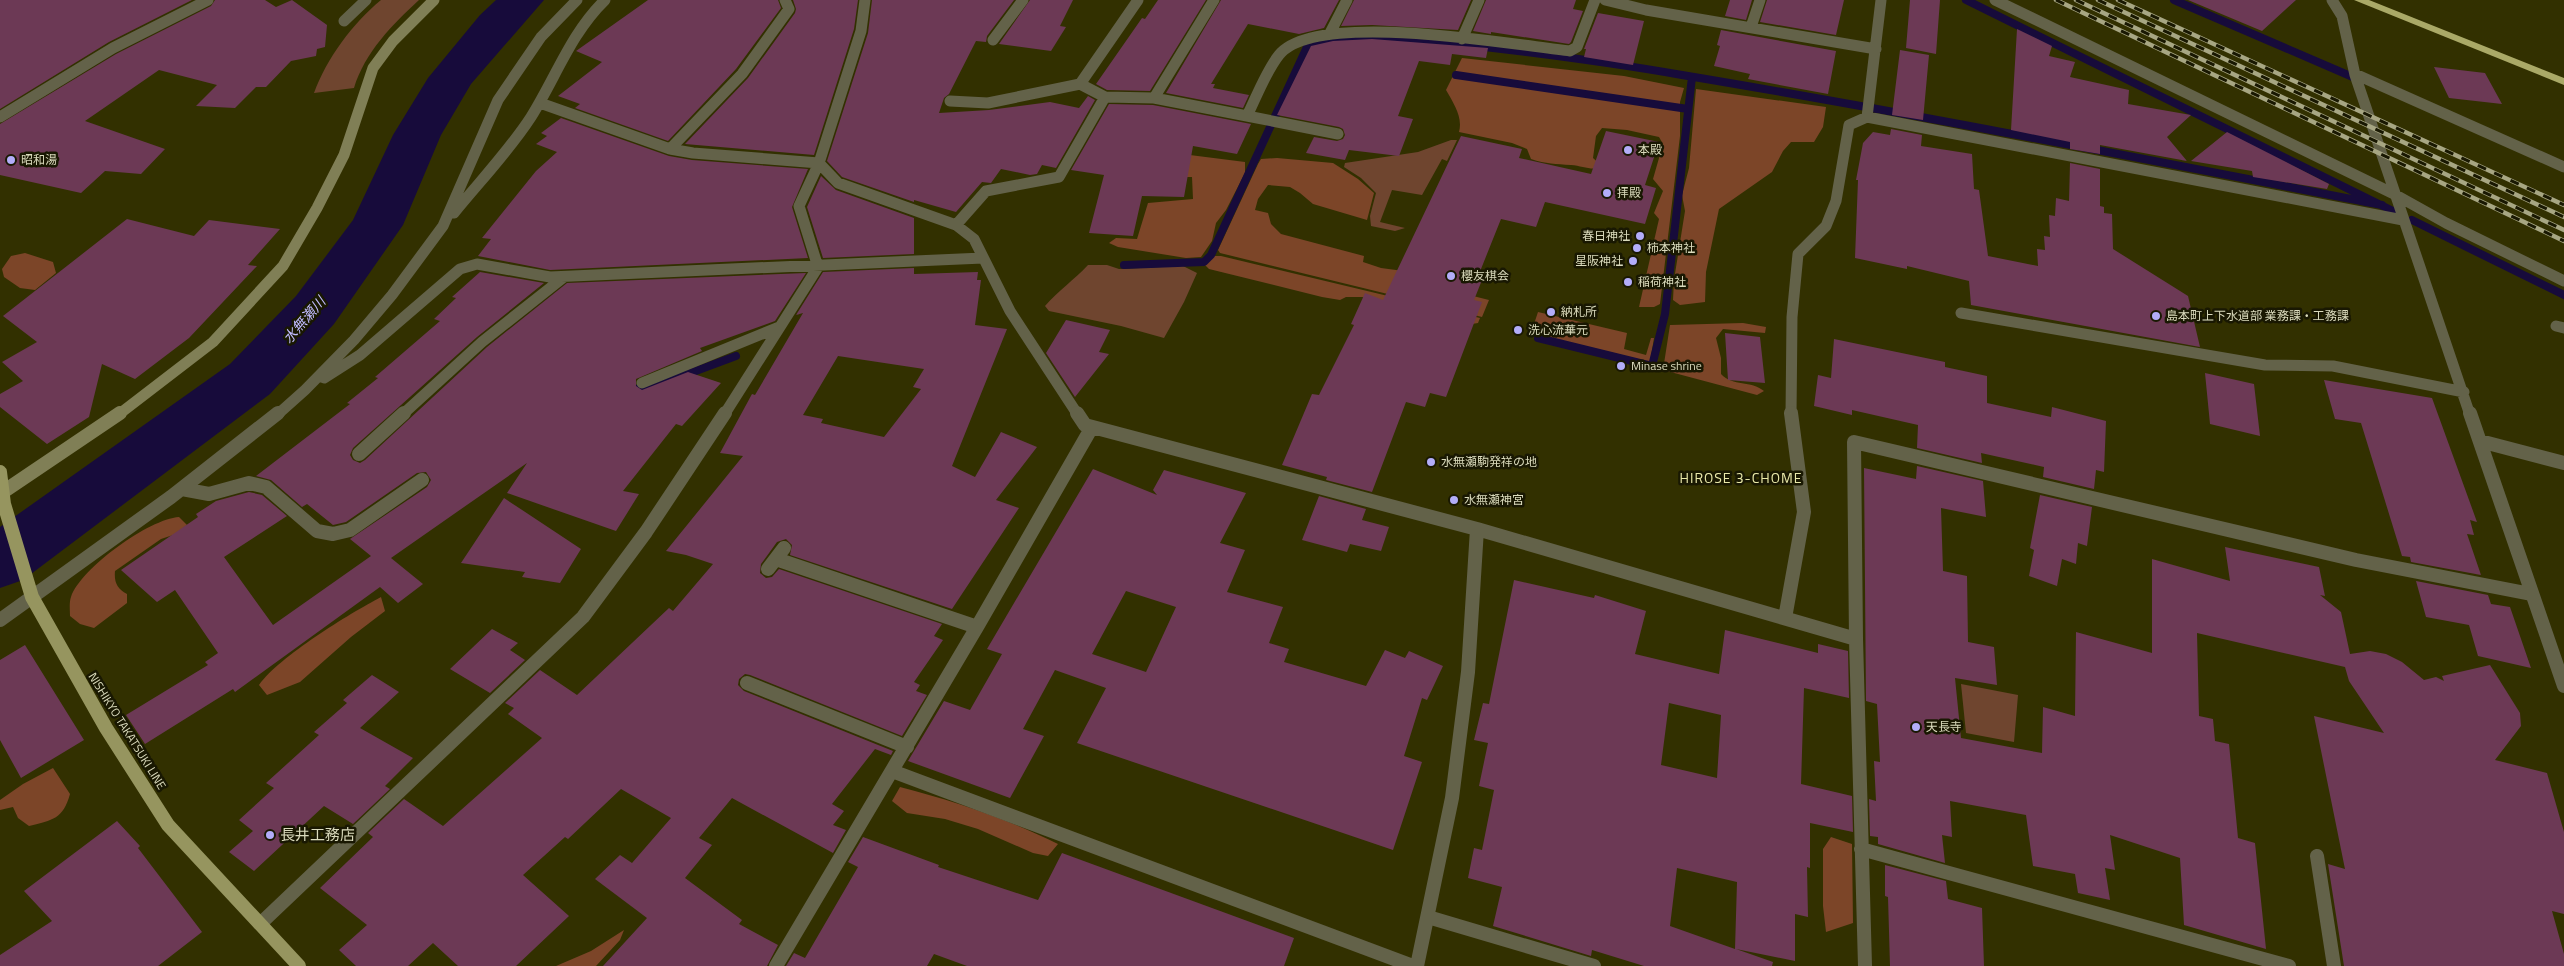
<svg xmlns="http://www.w3.org/2000/svg" width="2564" height="966" font-family="'Titillium Web','Noto Sans JP',sans-serif">
<rect width="100%" height="100%" fill="#323000"/>
<!-- green -->
<path fill="#6f452f" d="M 381,0 L 419,0 C 392,25 365,52 354,88 L 314,93 C 327,58 352,24 381,0 Z
M 1451,140 L 1457,140 L 1447,161 L 1442,159 L 1422,195 L 1392,190 L 1380,222 L 1405,228 L 1395,231 L 1371,226 L 1370,216 L 1376,193 L 1361,178 L 1344,167 L 1345,163 L 1418,152 Z
M 1088,265 L 1107,265 L 1119,269 L 1183,266 L 1197,273 L 1184,302 L 1164,338 L 1121,326 L 1049,311 L 1045,306 C 1059,290 1074,280 1088,265 Z
M 1961,684 L 2018,695 L 2014,742 L 1966,733 Z"/>
<!-- forest -->
<path fill="#7c4528" d="M 1462,58 L 1624,76 L 1684,88 L 1680,102 L 1680,136 L 1660,304 L 1654,307 L 1639,307 L 1659,219 L 1654,213 L 1663,191 L 1653,179 L 1663,144 L 1659,137 L 1627,130 L 1602,128 L 1596,136 L 1593,158 L 1603,167 C 1591,171 1583,166 1571,165 C 1556,164 1546,164 1531,159 L 1527,149 L 1512,143 L 1459,132 C 1463,117 1454,104 1446,90 Z
M 1696,89 L 1826,107 L 1823,127 L 1814,142 L 1791,142 L 1783,151 L 1772,172 L 1719,209 L 1706,272 L 1705,302 L 1680,305 L 1673,300 L 1674,280 L 1685,211 L 1682,195 L 1689,168 Z
M 1182,154 L 1245,162 L 1245,173 L 1226,210 L 1216,223 L 1212,241 L 1201,257 L 1186,258 L 1118,247 L 1109,243 L 1116,238 L 1137,239 L 1148,203 L 1193,199 L 1192,177 L 1174,177 Z
M 1277,158 L 1333,163 L 1358,179 L 1374,193 L 1367,220 L 1313,204 L 1300,193 L 1290,187 L 1268,185 L 1258,199 L 1255,210 L 1268,213 L 1271,224 L 1281,234 L 1364,256 L 1363,262 L 1381,268 L 1411,272 L 1461,293 L 1489,300 L 1482,317 L 1220,253 L 1218,250 L 1258,164 L 1261,159 Z
M 25,253 L 53,262 L 56,273 L 35,290 L 20,288 L 4,277 L 2,269 L 11,256 Z
M 1214,256 L 1221,256 L 1480,318 L 1478,323 L 1472,324 L 1362,297 L 1346,297 L 1340,300 L 1322,297 L 1209,269 L 1205,265 Z
M 1538,312 L 1627,333 L 1624,349 L 1646,355 L 1651,338 L 1654,338 L 1650,362 L 1531,333 Z
M 1743,323 L 1766,327 L 1765,333 L 1723,329 L 1716,338 L 1721,358 L 1721,374 C 1733,387 1751,380 1764,391 L 1757,395 L 1663,370 L 1670,325 Z
M 179,517 L 187,525 L 176,534 L 161,539 L 115,571 C 114,582 117,589 127,594 L 127,603 L 94,628 L 80,624 L 70,616 C 70,611 69,602 71,597 C 81,568 149,519 179,517 Z
M 381,597 L 385,611 L 351,637 L 300,682 L 267,695 L 259,685 C 280,656 349,614 381,597 Z
M 53,768 L 70,794 C 63,819 53,820 29,826 L 18,818 L 13,807 L 0,810 L 0,800 L 23,784 Z
M 900,787 C 954,801 1008,819 1058,844 L 1048,856 L 1033,853 L 978,829 L 945,819 L 907,813 L 892,801 Z
M 1831,837 L 1852,844 L 1853,923 L 1826,932 L 1823,906 L 1823,849 Z
M 624,930 L 620,940 L 596,966 L 556,966 L 591,951 Z"/>
<g fill="none" stroke-linecap="round" stroke-linejoin="round">
<!-- stream -->
<path stroke="#170b3b" stroke-width="8" d="M 1966,0 L 2393,211
M 2174,0 L 2362,81
M 1456,75 L 1688,109
M 2412,220 L 2564,295
M 1124,265 L 1204,262 L 1211,255 L 1307,47 C 1363,32 1419,40 1476,46 C 1545,54 1613,63 1682,75 C 1916,114 2149,160 2382,205
M 1538,338 L 1652,366 L 1665,314 L 1692,77
M 636,389 L 669,381 L 736,356"/>
<!-- river -->
<path fill="#170b3b" fill-rule="evenodd" d="M 496,0 L 544,0 L 471,84 L 441,135 L 403,225 L 334,324 L 270,394 L 23,580 L 0,588 L 0,527 L 230,364 L 296,296 L 353,220 L 393,135 L 428,78 L 480,15 Z"/>
</g>
<!-- building -->
<path fill="#6c3955" fill-rule="evenodd" d="M 0,0 L 192,0 L 109,42 L 0,109 Z
M 215,0 L 265,0 L 276,7 L 292,0 L 327,25 L 325,47 L 317,49 L 316,56 L 291,61 L 266,87 L 256,87 L 235,108 L 196,106 L 217,85 L 159,70 L 85,121 L 165,149 L 141,174 L 105,171 L 81,193 L 0,175 L 0,124 L 116,54 L 211,6 Z
M 648,0 L 778,0 L 781,8 L 736,69 L 668,141 L 575,108 L 580,104 L 558,96 L 602,62 L 576,51 Z
M 793,0 L 858,0 L 854,29 L 814,155 L 685,144 L 748,78 L 795,13 L 796,9 Z
M 872,0 L 1014,0 L 987,36 L 986,42 L 976,41 L 949,94 L 944,98 L 939,113 L 989,110 L 1050,102 L 1079,108 L 1088,96 L 1095,100 L 1056,168 L 1042,165 L 1037,174 L 1030,175 L 1001,169 L 991,183 L 982,182 L 956,212 L 914,200 L 914,202 L 842,177 L 827,161 L 868,33 Z
M 1030,0 L 1073,0 L 1060,26 L 1066,27 L 1051,51 L 999,44 Z
M 1158,0 L 1206,0 L 1150,91 L 1107,90 L 1096,84 L 1142,18 L 1145,19 Z
M 1221,0 L 1339,0 L 1324,28 L 1299,34 L 1248,24 L 1211,84 L 1215,84 L 1213,88 L 1249,95 L 1243,108 L 1166,93 Z
M 1354,0 L 1471,0 L 1458,30 L 1372,25 L 1341,26 Z
M 1486,0 L 1576,0 L 1573,9 L 1583,11 L 1571,42 L 1569,44 L 1491,32 L 1491,34 L 1473,31 Z
M 1730,0 L 1752,0 L 1746,20 L 1725,16 Z
M 1767,0 L 1844,0 L 1836,35 L 1760,22 Z
M 1910,0 L 1940,0 L 1936,54 L 1906,48 Z
M 2188,0 L 2296,0 L 2262,31 Z
M 1598,13 L 1644,21 L 1633,65 L 1584,57 L 1586,49 L 1584,49 Z
M 2017,29 L 2052,46 L 2049,56 L 2075,62 L 2070,77 L 2129,90 L 2128,104 L 2191,115 L 2167,137 L 2187,161 L 2100,145 L 2100,154 L 2070,149 L 2070,142 L 2011,130 Z
M 1721,30 L 1836,51 L 1828,94 L 1748,79 L 1750,74 L 1714,66 L 1720,46 L 1717,45 Z
M 1372,39 L 1488,48 L 1486,58 L 1452,54 L 1450,65 L 1419,61 L 1398,116 L 1413,119 L 1399,156 L 1349,150 L 1345,160 L 1306,153 L 1314,137 L 1337,141 L 1343,139 L 1345,135 L 1343,129 L 1339,127 L 1277,115 L 1311,46 L 1333,41 Z
M 1900,50 L 1929,55 L 1923,120 L 1892,115 Z
M 2434,67 L 2485,73 L 2502,104 L 2449,98 Z
M 1109,104 L 1153,105 L 1251,124 L 1237,154 L 1193,146 L 1184,197 L 1142,196 L 1133,236 L 1089,233 L 1104,175 L 1071,170 Z
M 561,118 L 669,156 L 692,160 L 808,169 L 792,207 L 808,258 L 550,270 L 478,256 L 491,239 L 482,238 L 536,171 L 557,152 L 536,144 L 547,136 L 541,133 Z
M 1891,129 L 1922,135 L 1921,146 L 1972,154 L 1974,189 L 1979,190 L 1988,256 L 2038,266 L 2037,249 L 2045,250 L 2044,236 L 2050,237 L 2049,215 L 2055,216 L 2056,198 L 2069,201 L 2070,163 L 2100,169 L 2100,206 L 2104,207 L 2104,213 L 2112,214 L 2113,249 L 2188,296 L 2200,347 L 1971,305 L 1969,281 L 1907,266 L 1907,269 L 1855,258 L 1858,180 L 1856,180 L 1863,143 L 1873,132 L 1890,135 Z
M 1606,131 L 1659,142 L 1645,185 L 1656,188 L 1645,224 L 1545,202 L 1536,227 L 1501,219 L 1477,279 L 1482,280 L 1474,300 L 1482,302 L 1446,397 L 1430,393 L 1425,407 L 1406,402 L 1372,492 L 1326,480 L 1327,477 L 1282,465 L 1312,394 L 1319,395 L 1354,325 L 1351,324 L 1365,293 L 1383,300 L 1461,136 L 1522,149 L 1519,158 L 1591,174 Z
M 2227,132 L 2329,184 L 2327,189 L 2253,177 L 2252,171 L 2191,161 Z
M 821,176 L 836,190 L 914,218 L 914,254 L 823,258 L 807,207 Z
M 127,219 L 194,236 L 209,220 L 280,229 L 248,265 L 257,266 L 189,338 L 135,379 L 102,364 L 89,417 L 47,444 L 0,407 L 0,394 L 23,381 L 2,362 L 37,342 L 3,316 Z
M 914,268 L 914,274 L 978,272 L 977,280 L 981,280 L 975,325 L 1007,329 L 952,466 L 975,477 L 1001,432 L 1037,447 L 996,500 L 1019,508 L 952,609 L 790,555 L 792,545 L 786,539 L 777,542 L 761,564 L 760,573 L 766,578 L 772,577 L 779,569 L 942,624 L 934,636 L 943,640 L 914,682 L 920,685 L 916,691 L 927,695 L 902,736 L 750,675 L 745,674 L 739,679 L 738,685 L 744,691 L 893,751 L 891,755 L 875,749 L 832,804 L 844,811 L 833,825 L 846,830 L 833,853 L 732,798 L 699,838 L 712,845 L 685,878 L 742,920 L 739,924 L 778,945 L 767,966 L 603,966 L 647,918 L 595,879 L 620,855 L 632,863 L 671,818 L 621,789 L 568,839 L 565,837 L 523,875 L 569,916 L 516,966 L 458,966 L 433,943 L 408,966 L 356,966 L 339,950 L 367,925 L 320,888 L 373,837 L 368,833 L 404,799 L 443,826 L 542,738 L 508,714 L 514,708 L 505,703 L 540,670 L 577,695 L 669,608 L 673,611 L 713,564 L 686,555 L 666,551 L 743,456 L 720,453 L 752,394 L 755,395 L 803,313 L 796,315 L 823,272 ZM 838,356 L 924,369 L 913,387 L 921,389 L 884,437 L 821,423 L 823,419 L 803,415 Z
M 480,272 L 544,283 L 477,337 L 353,448 L 350,455 L 353,460 L 360,463 L 365,460 L 487,347 L 567,283 L 806,273 L 775,321 L 700,348 L 702,351 L 636,379 L 636,386 L 642,390 L 688,372 L 721,383 L 682,426 L 676,424 L 623,491 L 639,494 L 616,531 L 507,493 L 527,463 L 391,558 L 423,584 L 398,603 L 380,587 L 235,692 L 233,689 L 145,744 L 126,715 L 208,665 L 205,662 L 218,653 L 175,590 L 157,602 L 121,570 L 198,517 L 196,514 L 216,501 L 249,492 L 262,495 L 287,516 L 224,557 L 273,625 L 371,556 L 350,539 L 427,487 L 431,480 L 426,472 L 417,473 L 346,522 L 333,525 L 307,504 L 302,507 L 271,480 L 256,476 L 350,404 L 347,403 L 378,378 L 375,377 L 440,321 L 434,319 L 456,298 L 452,297 Z
M 1066,320 L 1110,330 L 1099,352 L 1109,354 L 1075,397 L 1046,353 Z
M 1725,333 L 1760,337 L 1765,383 L 1728,380 Z
M 1834,339 L 1945,362 L 1945,367 L 1987,376 L 1987,403 L 2051,417 L 2052,407 L 2106,421 L 2104,472 L 2096,470 L 2094,489 L 2043,477 L 2044,467 L 1981,453 L 1982,463 L 1917,448 L 1918,425 L 1852,410 L 1852,415 L 1814,406 L 1818,375 L 1831,378 Z
M 2205,373 L 2254,384 L 2260,436 L 2210,424 Z
M 2324,380 L 2432,398 L 2477,522 L 2470,520 L 2474,535 L 2467,534 L 2481,575 L 2411,562 L 2410,557 L 2402,556 L 2361,423 L 2335,419 Z
M 1917,466 L 1983,481 L 1986,517 L 1941,508 L 1943,571 L 1967,576 L 1968,642 L 1994,647 L 1997,685 L 1955,678 L 1961,738 L 2042,753 L 2043,707 L 2075,716 L 2076,632 L 2152,653 L 2152,559 L 2230,581 L 2225,547 L 2319,567 L 2325,596 L 2320,595 L 2341,612 L 2350,654 L 2370,651 L 2386,654 L 2402,662 L 2424,680 L 2436,677 L 2444,681 L 2442,676 L 2490,665 L 2520,713 L 2521,726 L 2495,760 L 2547,773 L 2564,832 L 2564,914 L 2552,911 L 2564,954 L 2564,966 L 2344,966 L 2328,864 L 2345,869 L 2314,716 L 2384,733 L 2349,681 L 2345,667 L 2197,633 L 2199,716 L 2213,719 L 2215,741 L 2229,744 L 2238,838 L 2255,843 L 2266,949 L 2184,925 L 2180,858 L 2110,835 L 2115,870 L 2105,868 L 2110,900 L 2078,893 L 2075,874 L 2033,866 L 2026,815 L 1950,801 L 1952,837 L 1942,835 L 1945,863 L 1878,844 L 1878,837 L 1870,836 L 1869,799 L 1876,801 L 1874,761 L 1880,762 L 1877,704 L 1866,701 L 1864,468 L 1916,479 Z
M 1093,469 L 1157,495 L 1153,490 L 1164,470 L 1246,493 L 1220,543 L 1245,550 L 1227,592 L 1283,607 L 1269,643 L 1289,649 L 1284,662 L 1366,686 L 1385,650 L 1405,658 L 1409,651 L 1443,666 L 1427,700 L 1422,698 L 1404,756 L 1422,762 L 1393,850 L 1077,743 L 1106,688 L 1055,670 L 1023,729 L 1044,736 L 1010,798 L 908,761 L 944,701 L 970,710 L 1002,654 L 987,649 ZM 1126,591 L 1176,607 L 1146,672 L 1092,654 Z
M 2040,495 L 2092,507 L 2087,546 L 2078,543 L 2076,564 L 2062,559 L 2057,586 L 2029,576 L 2034,550 L 2030,548 Z
M 1319,496 L 1366,509 L 1362,520 L 1389,527 L 1381,551 L 1350,544 L 1347,552 L 1302,540 Z
M 504,498 L 581,549 L 560,583 L 522,577 L 525,572 L 461,563 Z
M 1514,580 L 1594,598 L 1595,595 L 1646,611 L 1635,654 L 1719,674 L 1725,630 L 1818,653 L 1818,644 L 1848,651 L 1849,698 L 1804,688 L 1801,784 L 1852,796 L 1853,832 L 1810,823 L 1810,868 L 1807,867 L 1808,917 L 1795,914 L 1795,961 L 1736,949 L 1773,962 L 1772,966 L 1644,966 L 1592,950 L 1591,956 L 1493,926 L 1502,887 L 1468,878 L 1474,848 L 1482,850 L 1494,790 L 1479,786 L 1488,743 L 1474,740 L 1483,703 L 1489,704 ZM 1669,703 L 1721,715 L 1717,778 L 1661,765 ZM 1677,868 L 1737,882 L 1735,949 L 1670,926 Z
M 2416,581 L 2488,595 L 2491,604 L 2510,607 L 2531,668 L 2478,656 L 2469,625 L 2426,617 Z
M 492,629 L 518,643 L 510,650 L 525,660 L 490,693 L 450,669 Z
M 25,645 L 84,740 L 21,778 L 0,740 L 0,660 Z
M 372,675 L 399,692 L 360,728 L 413,758 L 385,786 L 390,789 L 353,824 L 324,806 L 254,871 L 229,852 L 253,831 L 239,820 L 274,788 L 266,783 L 319,735 L 314,732 L 347,703 L 343,700 Z
M 117,821 L 140,846 L 138,848 L 202,932 L 158,966 L 0,966 L 0,955 L 52,921 L 24,891 Z
M 863,837 L 939,865 L 938,867 L 1038,900 L 1062,853 L 1294,938 L 1284,966 L 967,966 L 934,954 L 927,966 L 786,966 L 794,953 L 805,958 L 858,867 L 848,862 Z
M 1885,865 L 1946,881 L 1948,899 L 1982,908 L 1984,966 L 1890,966 L 1888,897 L 1885,896 Z"/>
<g fill="none" stroke-linecap="round" stroke-linejoin="round">
<!-- street-far1 -->
<path stroke="#636249" stroke-width="11" d="M 1605,0 L 1646,10 L 1876,49
M 1995,0 L 2394,194 L 2446,223 L 2564,281
M 2332,0 L 2342,16 L 2355,75 L 2470,415
M 344,21 L 366,0
M 1751,27 L 1760,0
M 1330,33 L 1347,0
M 1462,39 L 1479,0
M 993,40 L 1023,0
M 2355,74 L 2564,167
M 1080,84 L 1138,0
M 1154,98 L 1214,0
M 950,101 L 988,103 L 1080,84 L 1105,97 L 1154,98 L 1247,116 C 1256,98 1266,71 1279,55 C 1315,9 1514,45 1570,51 L 1577,47 L 1595,0
M 540,103 L 670,149 L 693,153 L 819,163 L 838,183 L 956,225 L 974,239 L 1010,311 L 1078,415
M 1247,116 L 1338,134
M 0,117 L 113,48 L 208,0
M 1867,117 L 1881,0
M 670,149 L 742,74 L 789,9 L 785,0
M 454,213 C 480,181 509,151 531,117 C 556,77 571,33 605,0
M 956,225 L 986,191 L 1059,177 L 1105,97
M 1961,313 L 2265,365 L 2333,366 L 2464,392
M 2556,326 L 2564,328
M 324,378 L 360,355 L 460,269 L 477,264 L 550,277 L 983,258
M 642,383 L 779,327
M 277,415 L 305,390 L 354,340 L 392,295 L 443,226 L 498,100 L 541,37 L 577,0
M 402,415 L 482,342 L 564,277
M 724,415 L 818,267 L 799,206 L 819,163 L 861,31 L 865,0
M 1791,415 L 1792,317 L 1798,254 L 1826,226 L 1836,201 L 1849,125 L 1867,117 L 2403,220"/>
<!-- street -->
<path stroke="#636249" stroke-width="14" d="M 1077,413 L 1085,425 L 1477,529 L 1856,639
M 2470,413 L 2564,686
M 2480,441 L 2564,463
M 359,454 L 404,413
M 182,489 L 209,494 L 249,483 L 266,487 L 317,531 L 333,534 L 350,530 L 422,480
M 776,559 L 977,627
M 768,569 L 784,548
M 1785,618 L 1804,512 L 1791,413
M 0,620 L 171,497 L 278,413
M 747,683 L 907,747
M 892,771 L 1413,966
M 1861,849 L 2289,966
M 2317,856 L 2334,966
M 1428,917 L 1594,966
M 260,924 L 583,617 L 646,532 L 725,413
M 776,966 L 977,627 L 1092,427
M 1417,966 L 1452,798 L 1468,672 L 1477,529
M 1865,966 L 1856,639 L 1854,442 L 2356,560 L 2531,594"/>
<!-- secondary-far1 -->
<path stroke="#807f56" stroke-width="11" d="M 118,415 L 213,342 L 283,266 L 317,208 L 344,155 L 373,68 L 393,41 L 434,0"/>
<!-- secondary -->
<path stroke="#807f56" stroke-width="14" d="M 0,494 L 120,413"/>
<!-- primary -->
<path stroke="#96955f" stroke-width="14" d="M 0,472 L 4,504 L 32,597 L 106,728 L 168,825 L 299,966"/>
<!-- highway -->
<path fill="#aaa967" fill-rule="evenodd" d="M 2354,0 L 2369,0 L 2564,78 L 2564,85 Z"/>
<!-- rail casing -->
<g stroke="#a7a683" stroke-width="4.5">
<path id="rail" d="M 2056,0 L 2564,241
M 2076,0 L 2564,230
M 2098,0 L 2564,217
M 2118,0 L 2564,205"/>
</g>
<!-- rail -->
<use href="#rail" stroke="#191802" stroke-width="3" stroke-dasharray="9" stroke-linecap="butt"/>
</g>
<!-- markers -->
<g fill="#b3adf9" stroke="#191802" stroke-width="2">
<circle cx="1628" cy="150" r="5"/>
<circle cx="11" cy="160" r="5"/>
<circle cx="1607" cy="193" r="5"/>
<circle cx="1640" cy="236" r="5"/>
<circle cx="1637" cy="248" r="5"/>
<circle cx="1633" cy="261" r="5"/>
<circle cx="1451" cy="276" r="5"/>
<circle cx="1628" cy="282" r="5"/>
<circle cx="1551" cy="312" r="5"/>
<circle cx="2156" cy="316" r="5"/>
<circle cx="1518" cy="330" r="5"/>
<circle cx="1621" cy="366" r="5"/>
<circle cx="1431" cy="462" r="5"/>
<circle cx="1454" cy="500" r="5"/>
<circle cx="1916" cy="727" r="5"/>
<circle cx="270" cy="835" r="5"/>
</g>
<g text-anchor="middle" stroke-width="5" stroke-linejoin="round" paint-order="stroke">
<!-- poi labels -->
<g font-size="12" fill="#dbdbbd" stroke="#191802" text-anchor="start">
<text x="1638" y="154">本殿</text>
<text x="21" y="164">昭和湯</text>
<text x="1617" y="197">拝殿</text>
<text x="1630" y="240" text-anchor="end">春日神社</text>
<text x="1647" y="252">柿本神社</text>
<text x="1623" y="265" text-anchor="end">星阪神社</text>
<text x="1461" y="280">櫻友棋会</text>
<text x="1638" y="286">稲荷神社</text>
<text x="1561" y="316">納札所</text>
<text x="2166" y="320">島本町上下水道部 業務課・工務課</text>
<text x="1528" y="334">洗心流華元</text>
<text x="1631" y="370">Minase shrine</text>
<text x="1441" y="466">水無瀬駒発祥の地</text>
<text x="1464" y="504">水無瀬神宮</text>
<text x="1926" y="731">天長寺</text>
</g>
<!-- street labels -->
<g font-size="12" fill="#dbdbbd" stroke="#191802">
<text transform="translate(127 731) rotate(58)" y="4">NISHIKYO TAKATSUKI LINE</text>
</g>
<!-- water labels -->
<g font-size="14" font-style="italic" fill="#c1bcff" stroke="#191802">
<text transform="translate(304 320) rotate(-49)" y="5">水無瀬川</text>
</g>
<!-- neighbourhood labels -->
<g font-size="14" letter-spacing="1" fill="#eae9aa" stroke="#191802">
<text x="1741" y="483">HIROSE 3-CHOME</text>
</g>
<!-- near-poi labels -->
<g font-size="15" fill="#dbdbbd" stroke="#191802" text-anchor="start">
<text x="280" y="840">長井工務店</text>
</g>
</g>
</svg>
